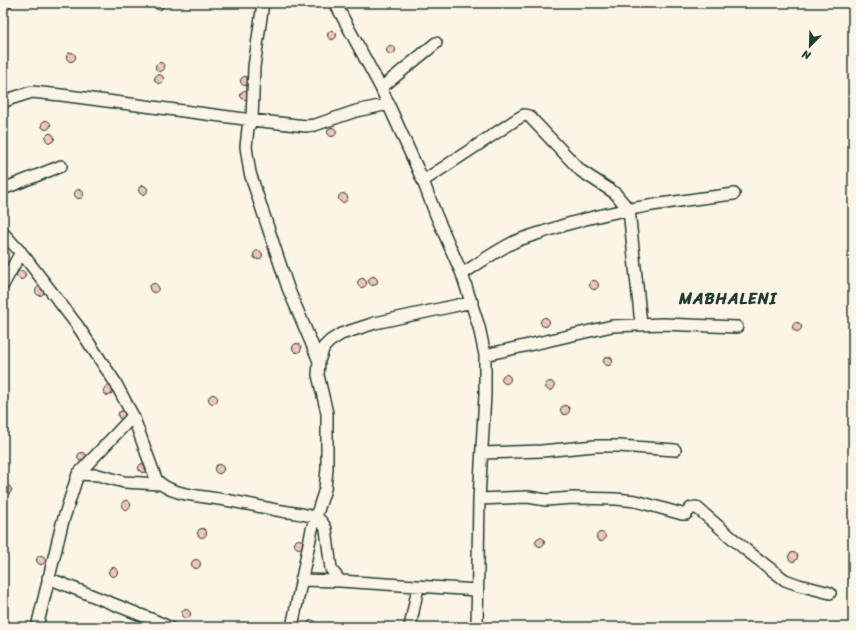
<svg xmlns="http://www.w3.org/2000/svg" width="856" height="630" font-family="Sriracha,sans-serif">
<defs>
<pattern id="building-back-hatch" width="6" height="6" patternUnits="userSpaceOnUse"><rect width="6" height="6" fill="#f8c8bf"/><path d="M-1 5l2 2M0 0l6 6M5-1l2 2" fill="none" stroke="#d4ada5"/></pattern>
</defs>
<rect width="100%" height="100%" fill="#fcf5e5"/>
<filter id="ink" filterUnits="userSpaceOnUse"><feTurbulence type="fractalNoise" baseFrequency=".025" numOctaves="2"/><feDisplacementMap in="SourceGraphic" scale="8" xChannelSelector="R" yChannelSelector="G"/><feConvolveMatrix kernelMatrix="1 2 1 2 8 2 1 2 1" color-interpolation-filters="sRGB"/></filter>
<g filter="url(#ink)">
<!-- building -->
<path fill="url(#building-back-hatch)" stroke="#1f3d34" d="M155 6a4 4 0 1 1 8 0a4 4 0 1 1-8 0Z
M 61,3 L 71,3 L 69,7 L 66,8 L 62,6 Z
M327.5 35a4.5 4.5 0 1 1 9 0a4.5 4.5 0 1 1-9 0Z
M386.5 50a4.5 4.5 0 1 1 9 0a4.5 4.5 0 1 1-9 0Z
M66.5 57a4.5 4.5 0 1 1 9 0a4.5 4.5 0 1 1-9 0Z
M155.5 67a4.5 4.5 0 1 1 9 0a4.5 4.5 0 1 1-9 0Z
M154.5 79a4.5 4.5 0 1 1 9 0a4.5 4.5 0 1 1-9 0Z
M240.5 81a4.5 4.5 0 1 1 9 0a4.5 4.5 0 1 1-9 0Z
M240.5 95a4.5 4.5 0 1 1 9 0a4.5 4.5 0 1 1-9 0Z
M41.5 125a4.5 4.5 0 1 1 9 0a4.5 4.5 0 1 1-9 0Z
M327.5 132a4.5 4.5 0 1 1 9 0a4.5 4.5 0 1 1-9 0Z
M45.5 138a4.5 4.5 0 1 1 9 0a4.5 4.5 0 1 1-9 0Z
M138.5 190a4.5 4.5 0 1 1 9 0a4.5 4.5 0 1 1-9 0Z
M74.5 194a4.5 4.5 0 1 1 9 0a4.5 4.5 0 1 1-9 0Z
M338.5 198a4.5 4.5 0 1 1 9 0a4.5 4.5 0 1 1-9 0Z
M253.5 255a4.5 4.5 0 1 1 9 0a4.5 4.5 0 1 1-9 0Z
M16.5 275a4.5 4.5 0 1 1 9 0a4.5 4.5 0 1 1-9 0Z
M368.5 281a4.5 4.5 0 1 1 9 0a4.5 4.5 0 1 1-9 0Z
M357.5 283a4.5 4.5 0 1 1 9 0a4.5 4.5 0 1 1-9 0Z
M589.5 285a4.5 4.5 0 1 1 9 0a4.5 4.5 0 1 1-9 0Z
M149.5 288a4.5 4.5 0 1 1 9 0a4.5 4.5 0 1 1-9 0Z
M35.5 291a4.5 4.5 0 1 1 9 0a4.5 4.5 0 1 1-9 0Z
M540.5 322a4.5 4.5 0 1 1 9 0a4.5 4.5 0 1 1-9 0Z
M792.5 327a4.5 4.5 0 1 1 9 0a4.5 4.5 0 1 1-9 0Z
M292.5 348a4.5 4.5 0 1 1 9 0a4.5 4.5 0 1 1-9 0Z
M603.5 361a4.5 4.5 0 1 1 9 0a4.5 4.5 0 1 1-9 0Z
M501.5 379a4.5 4.5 0 1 1 9 0a4.5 4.5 0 1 1-9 0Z
M545.5 386a4.5 4.5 0 1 1 9 0a4.5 4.5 0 1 1-9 0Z
M103.5 391a4.5 4.5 0 1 1 9 0a4.5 4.5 0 1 1-9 0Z
M208.5 399a4.5 4.5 0 1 1 9 0a4.5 4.5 0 1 1-9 0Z
M560.5 410a4.5 4.5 0 1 1 9 0a4.5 4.5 0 1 1-9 0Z
M118 415a4 4 0 1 1 8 0a4 4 0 1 1-8 0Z
M77.5 457a4.5 4.5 0 1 1 9 0a4.5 4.5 0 1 1-9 0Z
M138.5 468a4.5 4.5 0 1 1 9 0a4.5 4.5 0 1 1-9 0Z
M214.5 469a4.5 4.5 0 1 1 9 0a4.5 4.5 0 1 1-9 0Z
M2.5 490a4.5 4.5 0 1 1 9 0a4.5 4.5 0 1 1-9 0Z
M121.5 505a4.5 4.5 0 1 1 9 0a4.5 4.5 0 1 1-9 0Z
M197.5 533a4.5 4.5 0 1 1 9 0a4.5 4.5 0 1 1-9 0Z
M596.5 537a4.5 4.5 0 1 1 9 0a4.5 4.5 0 1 1-9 0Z
M535.5 542a4.5 4.5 0 1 1 9 0a4.5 4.5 0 1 1-9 0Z
M294.5 544a4.5 4.5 0 1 1 9 0a4.5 4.5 0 1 1-9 0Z
M788.5 557a4.5 4.5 0 1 1 9 0a4.5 4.5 0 1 1-9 0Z
M36.5 560a4.5 4.5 0 1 1 9 0a4.5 4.5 0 1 1-9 0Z
M191.5 564a4.5 4.5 0 1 1 9 0a4.5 4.5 0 1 1-9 0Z
M108.5 572a4.5 4.5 0 1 1 9 0a4.5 4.5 0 1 1-9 0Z
M181.5 614a4.5 4.5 0 1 1 9 0a4.5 4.5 0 1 1-9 0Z
M308 624a4 4 0 1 1 8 0a4 4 0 1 1-8 0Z"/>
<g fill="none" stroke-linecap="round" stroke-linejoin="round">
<!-- minor casing -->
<g stroke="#1f3d34" stroke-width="14">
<path id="minor" d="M 263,3 L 254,67 L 252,120 L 248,128 L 246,147 L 250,173 L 288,288 L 319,361
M 335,3 L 381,88 L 423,181 L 436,215 L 462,274 L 479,327 L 485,355 L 485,395 L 479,499 L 477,627
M 3,4 L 6,3
M 381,88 L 436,43
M 3,102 L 13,98 L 32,92 L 61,95 L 252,120 L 306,126 L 315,125 L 356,111 L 389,104
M 423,181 L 517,119 L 524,115 L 529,116 L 581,171 L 615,193 L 629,210 L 641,324
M 3,189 L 61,166
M 3,233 L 24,256 L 77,325 L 115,382 L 133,416 L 156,479 C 168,495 201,496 219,499 C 240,502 261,507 282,511 C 293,513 309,514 318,519 C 322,521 324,525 326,529 L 331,569 L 340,581
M 462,274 C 479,263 496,251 514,242 C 523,238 534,235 543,232 C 604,210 670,202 734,194
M 3,285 L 21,252
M 485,355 L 612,326 L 663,324 L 737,327
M 482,453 L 542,451 L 595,446 L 619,446 L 675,450
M 78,474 L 98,475 L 124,482 L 160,484
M 479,499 L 528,497 L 546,500 L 573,498 L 616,499 L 636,501 L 682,514 L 686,514 L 691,508 L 696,507 L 746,550 L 785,580 L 799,585 L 830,593
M 48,578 L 151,619 L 169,627
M 301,580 L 340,581 L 477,590
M 37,627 L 62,524 L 78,474 L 133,416
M 292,627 L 312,529 L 325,489 L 327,469 L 327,413 L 318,375 L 319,361 L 324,347 L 330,341 L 341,334 L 375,323 L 472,302
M 410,627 L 418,587"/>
</g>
<!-- minor -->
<use href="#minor" stroke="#fcf5e5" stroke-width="11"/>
</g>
</g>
<g text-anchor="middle" stroke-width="3.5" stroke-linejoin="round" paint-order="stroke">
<!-- district labels -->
<g font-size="16" font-weight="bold" letter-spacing="1" fill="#1f3d34" stroke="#fcf5e5">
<text x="728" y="304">MABHALENI</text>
</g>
</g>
<!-- margin -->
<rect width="856" height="630" fill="none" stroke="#fcf5e5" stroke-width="16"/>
<rect x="8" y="8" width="840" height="614" fill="none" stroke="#1f3d34" stroke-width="1.5" filter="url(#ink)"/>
<!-- north arrow -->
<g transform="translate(810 46) rotate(203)" stroke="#fcf5e5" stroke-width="3" paint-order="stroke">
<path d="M0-3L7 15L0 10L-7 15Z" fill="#1f3d34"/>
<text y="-6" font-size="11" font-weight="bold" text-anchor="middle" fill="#1f3d34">N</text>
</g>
</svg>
